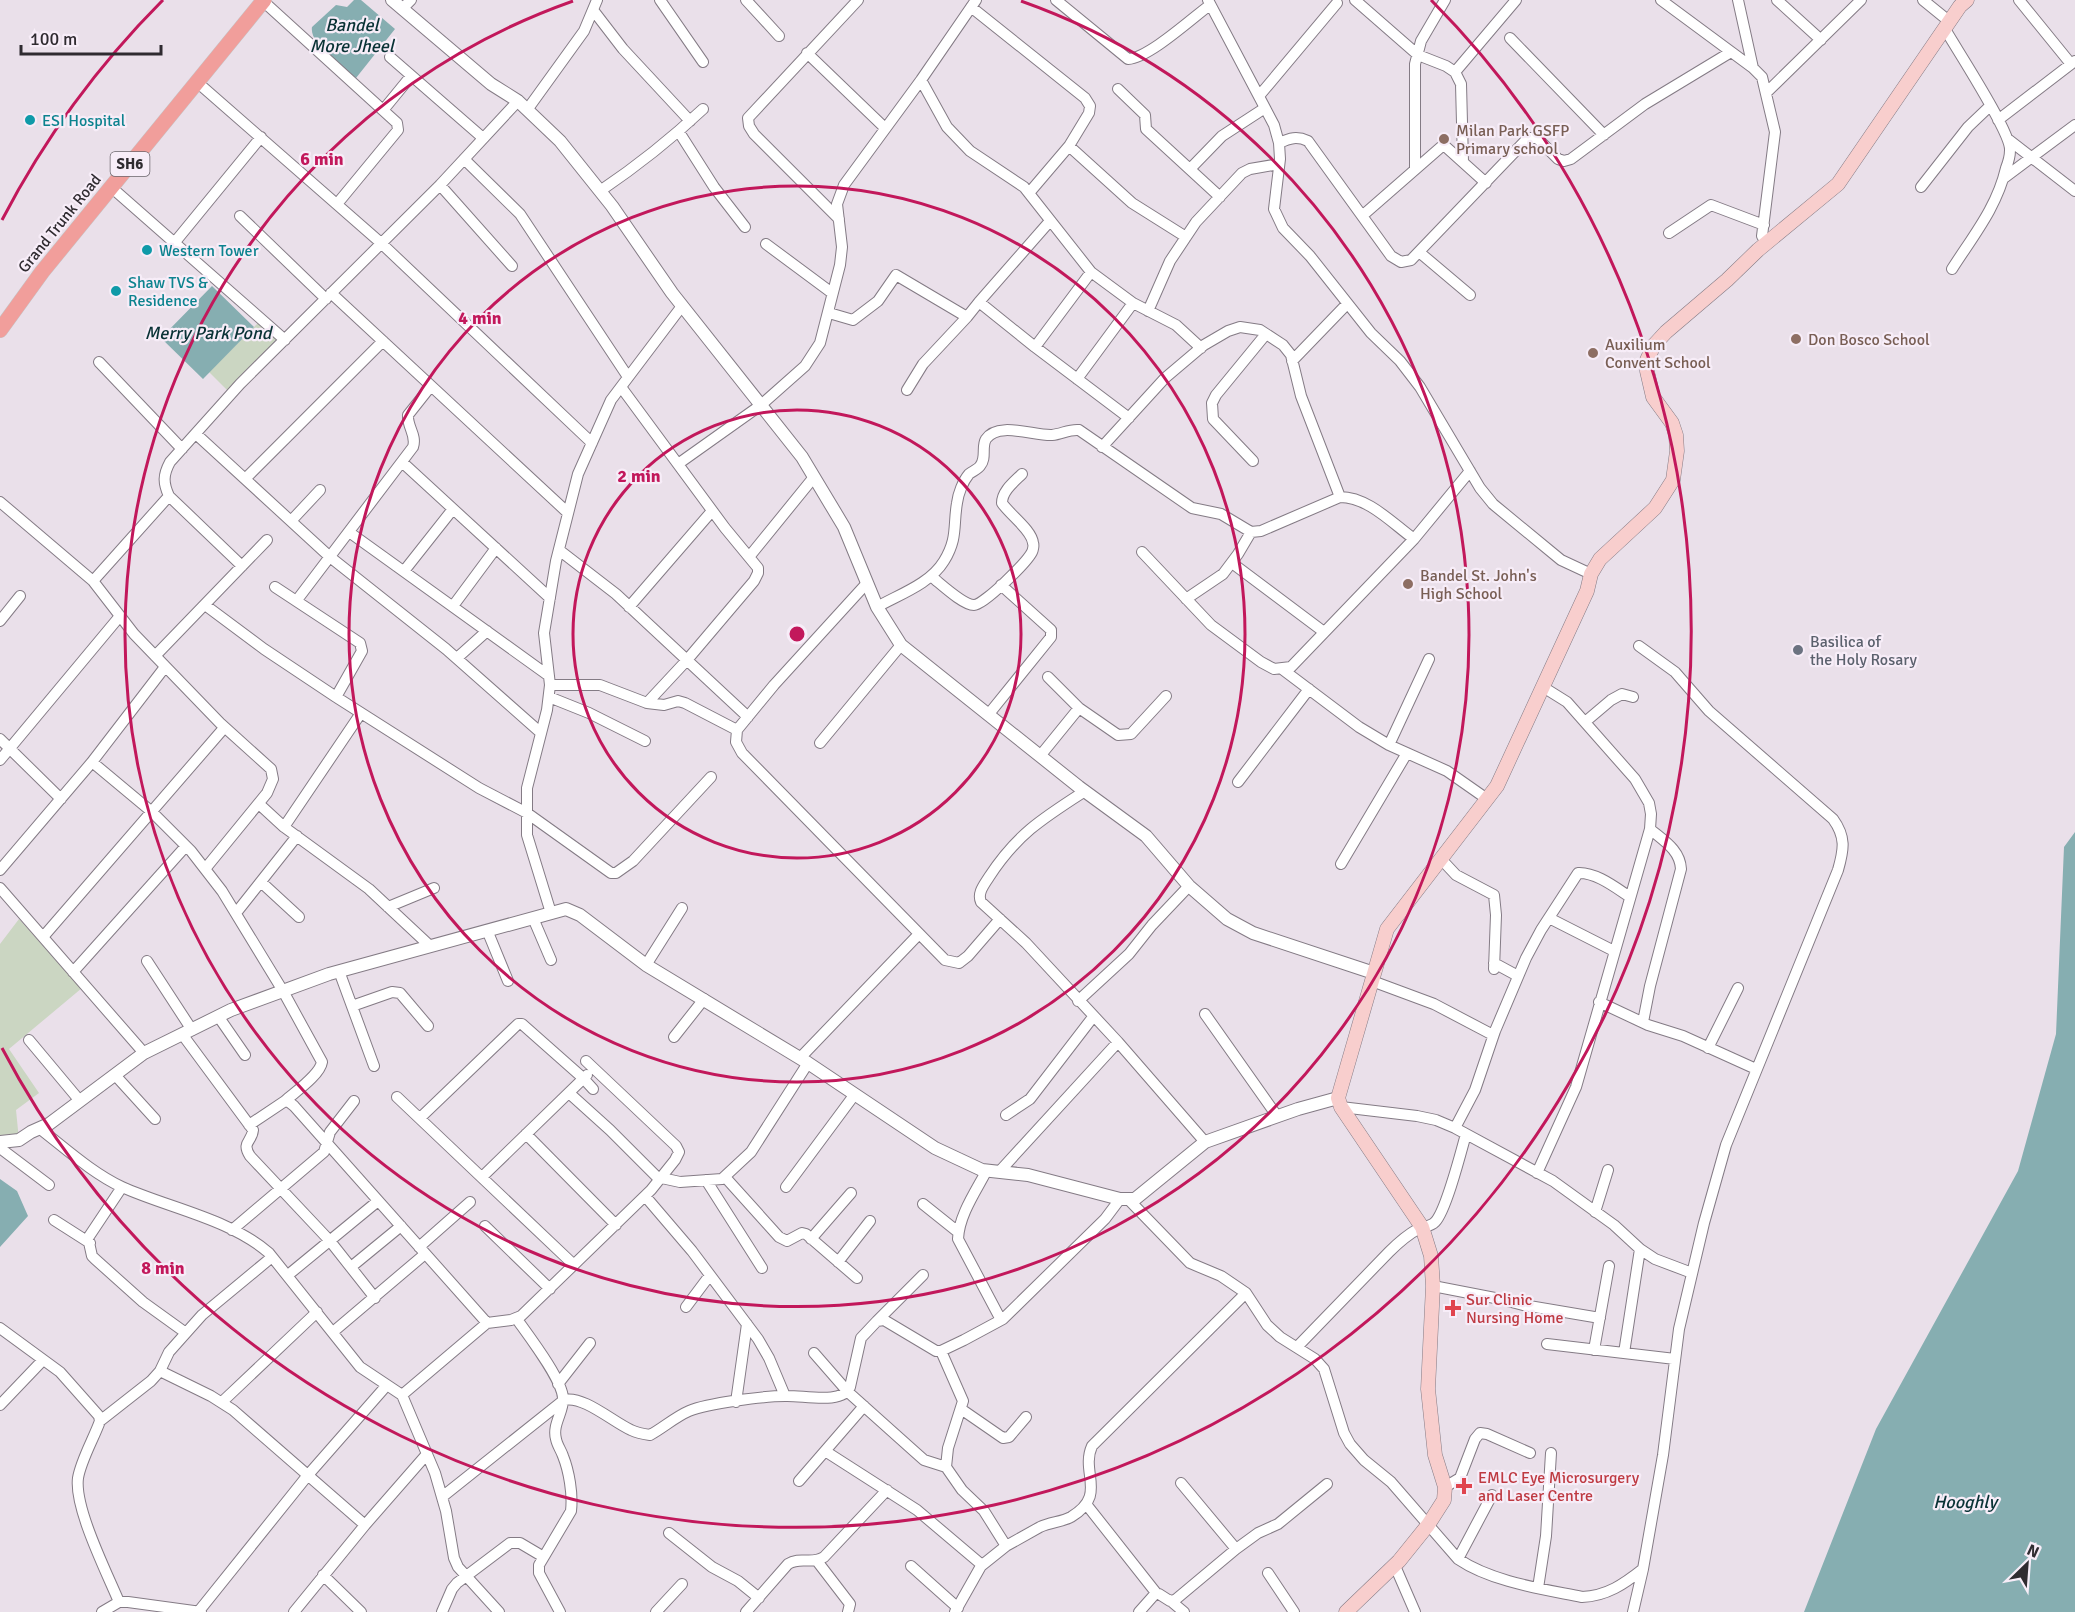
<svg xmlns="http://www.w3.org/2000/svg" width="2075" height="1612" font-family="Signika,sans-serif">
<rect width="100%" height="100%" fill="#eae0ea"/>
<!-- green -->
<path fill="#cbd6c2" d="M 264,317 L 286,339 L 231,394 L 209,372 Z
M 19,919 L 82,988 L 9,1049 L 39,1093 L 16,1110 L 19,1140 L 0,1137 L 0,944 Z"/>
<!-- water -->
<path fill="#86aeb1" d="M 354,0 L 361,0 L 395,29 L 356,78 C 343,67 309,44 312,27 L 336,5 L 347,7 Z
M 212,286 L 254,327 L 203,379 L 161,338 Z
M 2075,832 L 2075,1612 L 1804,1612 L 1876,1429 L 2018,1171 L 2056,1034 L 2064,847 Z
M 0,1179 L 17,1191 L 28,1216 L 0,1247 Z"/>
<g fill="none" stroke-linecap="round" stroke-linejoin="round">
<!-- minor casing -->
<g stroke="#847b85" stroke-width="12">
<path id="minor" d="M 660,0 L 703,62
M 746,0 L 779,36
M 1056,0 L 1128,59 C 1149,58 1192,18 1210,5
M 1208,0 L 1274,125 L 1279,143 L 1280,159 L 1274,209 L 1283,228 L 1310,256 L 1371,333 L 1400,361 L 1420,387 L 1480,488 L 1493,504 L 1561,560 L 1591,574
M 1355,0 L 1418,55 L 1446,66 L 1455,72 L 1461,84 L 1463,162
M 1661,0 L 1753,68 L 1762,77 L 1775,132 L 1762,236 L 1767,243
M 1738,0 L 1753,68
M 1777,0 L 1821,40
M 1923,0 L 1950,22
M 2019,0 L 2071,64
M 263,1 L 397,123 L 398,130 L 337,204
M 971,7 L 1085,98 L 1090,106 L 1089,113 L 1069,146 L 1029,193
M 402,9 L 411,0
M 593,10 L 623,49 L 690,121
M 1945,29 C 1957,50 2011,132 2010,150 C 2010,156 2008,163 2006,168 C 1997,207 1973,236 1952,269
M 1510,38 L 1604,135
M 807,53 L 885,128
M 390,57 L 483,138
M 1455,72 L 1516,0
M 921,80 L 947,127 L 970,151 L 1024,187 L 1091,272 L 1133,303 L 1176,325 L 1201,348
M 197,82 L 381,243 L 592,443
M 1118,89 L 1145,115 L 1146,129 L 1220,197
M 1766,93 L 1861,0
M 1259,96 L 1337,3
M 384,109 L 411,76
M 527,110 L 584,31 L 597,0
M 1998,120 L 2075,61
M 679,132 L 714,187 L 745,227
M 2009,140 L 2075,191
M 1279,143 C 1290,138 1297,136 1308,141 L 1391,256 L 1401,262 L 1411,260 L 1528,138 L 1537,138 L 1558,159 L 1564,161 L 1571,159 L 1645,104 L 1731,52
M 1069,146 L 1132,203 L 1186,237
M 464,159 L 520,214 L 628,377
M 1415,168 L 1415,64 L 1421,41 L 1445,0
M 1190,169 L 1222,136 L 1265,108
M 2004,178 L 2075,125
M 440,185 L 512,266
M 111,187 L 285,340
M 1921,187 L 1968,127 L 1990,106
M 600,191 C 637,166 670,140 703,109
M 240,216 L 326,299
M 1362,216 L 1441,147 L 1446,147 L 1486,183
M 839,219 L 754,134 L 749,126 L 748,118 L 858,0
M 1669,233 L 1711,205 L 1764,225
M 175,242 L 261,137
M 766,244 L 832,293
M 1419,252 L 1470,295
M 331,293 L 568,513
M 979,302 L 1035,347 L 1129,418
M 1148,311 L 1170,261 L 1196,222 L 1242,173 L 1250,169 L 1279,164
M 829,313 L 853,320 L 878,301 L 896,275 L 967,317
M 1035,347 L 1091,272
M 1292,361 L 1347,304
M 99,362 L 182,449
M 1077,379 L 1133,303
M 621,387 L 725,528 L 758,568 L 758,573 L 754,581 L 687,660 L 647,703
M 907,390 L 923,364 L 967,317 L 979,302 L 1050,221
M 196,434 L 330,557 L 446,649 L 541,733
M 1102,447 L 1165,378 L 1204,345 L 1228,331 L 1240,327 L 1260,330 L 1283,345 L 1291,355 L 1301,396 L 1340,497
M 1253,461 L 1213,419 L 1212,403 L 1216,395 L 1266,334
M 402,462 L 550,598
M 678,464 L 761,405 L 805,366 L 820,343 L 840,265 L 842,247 L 837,204 L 844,185 L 921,80 L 976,0
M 245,479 L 383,341
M 0,502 L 93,581 L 134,634 L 220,723 L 271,769 L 273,779 L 267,793 L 205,869
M 291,521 L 320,490
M 349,532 L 549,676
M 559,550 L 616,594 L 748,717
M 1142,552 L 1211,625 L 1261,662 L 1274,669 L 1291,667 L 1414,539 L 1470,471
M 749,557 L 814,477
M 1232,563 L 1324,632
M 242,566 L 169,496 C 163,483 163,475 170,462 L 240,384 L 440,185 L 518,101
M 404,571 L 453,509
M 932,577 C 941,584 963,605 974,605 C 984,605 1027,562 1032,552 C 1033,550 1034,545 1033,543 C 1032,530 1009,514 1002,503 C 1002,491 1014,482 1022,474
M 93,581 L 169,496
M 867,583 L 774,685 L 737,730 L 736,742 L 742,753 L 945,960 L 959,963 L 968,956 L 1000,919
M 275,587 L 360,643 L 362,651 L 336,697
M 1186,599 L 1223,574 L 1238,554 L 1251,532
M 297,600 L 413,447 C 417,435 407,427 408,415 L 431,386
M 205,605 L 264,649 L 336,697 L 479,788 L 527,813 L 611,873 L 616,873 L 633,861 L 711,777
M 453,606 L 496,548
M 629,607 L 712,511
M 877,607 C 900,594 930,584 944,561 C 958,538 953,526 957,503 C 958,494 963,481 969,474 C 973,471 978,469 980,466 C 987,458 981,447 986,439 C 998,421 1034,436 1052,435 C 1062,434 1069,429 1079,430 L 1192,508 L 1221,514 L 1251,532 L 1261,531 L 1340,497 C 1368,497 1392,523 1414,539
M 0,621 L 20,596
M 155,656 L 267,540
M 457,658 L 487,631
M 1282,669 L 1359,727 L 1389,745 L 1447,771 L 1487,799
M 1048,677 L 1079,708 L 1118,735 L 1131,734 L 1166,696
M 550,685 L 600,685 L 647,703 L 664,705 L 678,701 L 685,703 L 737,730
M 549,697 L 589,713 L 645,741
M 988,715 L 1051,637 L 1051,630 L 1001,585
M 1585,722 L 1611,700 L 1622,694 L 1633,697
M 0,739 L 61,799
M 820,743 L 901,645
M 1389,745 L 1429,659
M 1040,756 L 1079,708
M 0,760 L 120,616
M 92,762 L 152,812 L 191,851 L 222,891 L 283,991 L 322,1062 C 320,1075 295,1092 285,1101
M 1238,782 L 1309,689
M 1085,791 C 1043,818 1017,834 989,877 C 984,885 977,893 981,902 L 1026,943 L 1118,1042 L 1205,1142
M 259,804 L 284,827 L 369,889 L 430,946
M 284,827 L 361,713
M 1441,859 L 1456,875 L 1494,895 L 1496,915 L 1494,969
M 1341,864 L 1407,753
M 0,870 L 92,762 L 165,667
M 261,882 L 299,917
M 0,888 L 144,1053
M 388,907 L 434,888
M 236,913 L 297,836
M 551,913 L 527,835 L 527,788 L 547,710 L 550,685 L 544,633 L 556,561 L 578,474 L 611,400 L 682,306
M 533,918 L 551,960
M 1549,918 L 1614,951
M 487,930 L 508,981
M 43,937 L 224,728
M 147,961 L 192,1030
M 1494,963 L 1518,976
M 646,965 L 682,908
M 339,971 L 374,1066
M 73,972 L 186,846
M 1372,981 L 1434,1004 L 1493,1035
M 1078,1001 L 1129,954 L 1152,925 L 1189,886
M 1599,1002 L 1648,1025 L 1683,1036 L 1756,1069
M 352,1006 L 392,992 L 400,993 L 428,1026
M 1205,1014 L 1277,1116
M 218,1016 L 245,1055
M 1643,1022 L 1650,986 L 1681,869 C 1680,850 1664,841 1650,829
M 182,1034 L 253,1130 C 252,1142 241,1142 250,1156 L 330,1241 L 375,1298
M 674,1037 L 704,999
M 29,1040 L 80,1101
M 1708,1048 L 1738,988
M 800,1058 L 919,934
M 115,1075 L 155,1119
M 569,1093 L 610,1130 L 657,1177 L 680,1182 L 722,1179 L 751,1152 L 808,1063
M 397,1097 L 574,1265
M 1341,1107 L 1417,1116 L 1436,1120 L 1455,1128 L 1553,1181 L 1614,1225 L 1640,1249 L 1655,1259 L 1692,1273
M 1006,1115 L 1030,1099 L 1093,1017
M 420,1118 L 518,1024 L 522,1024 L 583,1078 L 593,1089
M 249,1125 L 285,1101 L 289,1102 L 294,1106 L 487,1323
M 39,1128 C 65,1148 92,1173 122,1187 C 169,1208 230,1219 269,1253 L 360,1367 L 402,1395 L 435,1473 L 446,1511 L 454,1558 L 458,1567 L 499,1612
M 1455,1128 L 1475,1090 L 1495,1031 L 1526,958 L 1541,930 L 1578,873 C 1596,872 1616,888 1630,897
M 526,1134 L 616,1225
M 0,1148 L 49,1185
M 987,1170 C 976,1191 959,1215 958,1239 L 1001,1320
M 999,1172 L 1118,1042
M 1537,1173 L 1576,1087 L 1650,829 L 1651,814 L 1649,803 L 1635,779 L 1567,702 L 1543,687
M 482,1177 L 587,1075
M 725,1177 L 779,1237 L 787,1241 L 802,1233 L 806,1234 L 857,1278
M 706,1180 L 762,1268
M 122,1187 L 88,1238 L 92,1256 L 95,1259 L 143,1302 L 186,1333
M 786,1187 L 855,1094
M 645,1196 L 692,1251 L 758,1339 L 769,1358 L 785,1396
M 1128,1199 L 1190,1263 L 1221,1276 L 1246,1293 L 1267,1325 L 1280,1337 L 1315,1359 L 1324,1369 L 1344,1433 L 1350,1444 L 1364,1460 L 1391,1482 L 1458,1559 C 1492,1582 1543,1589 1582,1597 C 1607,1596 1624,1584 1643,1569 L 1663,1455 L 1679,1329 L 1704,1223 L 1726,1145 L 1838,870 C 1844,849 1846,837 1833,819 L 1709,711 L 1675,672 L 1639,646
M 923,1204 L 958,1232
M 1595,1212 L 1608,1170
M 54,1220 L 90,1243
M 485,1226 L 550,1289
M 232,1230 L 324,1152 L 330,1132 L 354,1101
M 811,1239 L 851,1193
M 419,1247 L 470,1202
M 838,1262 L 870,1221
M 351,1267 L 401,1226
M 288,1275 L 378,1201
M 1433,1286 L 1500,1299 L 1523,1305 L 1600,1318
M 686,1307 L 710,1275
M 516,1318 C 528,1335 562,1379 563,1398 C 564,1412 552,1424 556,1439 C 557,1445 561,1450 563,1456 C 569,1471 573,1494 571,1511 L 539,1565 L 539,1573 L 560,1612
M 877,1321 L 923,1275
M 0,1328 L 60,1372 L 99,1416 L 100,1421 C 94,1438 81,1460 78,1478 C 74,1508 107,1573 119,1602
M 333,1332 L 425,1254
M 1547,1344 L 1675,1359
M 1297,1347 L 1389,1252 C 1398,1243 1407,1235 1418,1229 C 1424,1226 1430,1227 1435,1222 C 1446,1211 1461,1152 1466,1134
M 1594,1350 L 1609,1266
M 941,1351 L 963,1401 L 948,1448 L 946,1467 L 962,1490 L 984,1511 L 1006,1546
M 814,1353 L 848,1392 L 915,1452 L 924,1460 L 946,1467
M 1624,1353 L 1640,1249
M 160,1371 L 211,1396 L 233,1410 L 365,1525
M 558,1384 L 590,1343
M 402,1395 L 487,1323 L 511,1320 L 521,1316 L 651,1190 L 675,1160 L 679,1152 L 676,1146 L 586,1061
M 222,1402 L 317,1312
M 736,1402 L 747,1324
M 0,1405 L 43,1360
M 961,1409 L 1003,1438 L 1009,1437 L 1026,1417
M 100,1421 L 151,1381 L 160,1371 L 169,1352 L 202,1315 L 272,1257
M 825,1451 L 917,1510 L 982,1565
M 799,1481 L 864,1406
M 1181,1483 L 1236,1549
M 1445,1487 L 1460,1478 L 1475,1439 L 1480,1433 L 1487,1434 L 1530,1453
M 442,1497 L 564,1400 C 583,1395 613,1422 631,1430 C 637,1433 643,1434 650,1435 C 663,1428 675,1417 689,1411 C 708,1403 765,1396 785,1396 C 803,1395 842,1405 850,1387 L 861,1338 L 877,1321 L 884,1320 L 936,1351 L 941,1351 L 964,1340 L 1003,1319 L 1105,1219 L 1120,1199
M 1086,1504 L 1157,1594
M 669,1533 L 712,1567 L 738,1581 L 759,1598
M 1458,1559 L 1492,1495
M 817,1561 L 850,1604 L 848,1612
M 911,1566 L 958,1608
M 1395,1566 L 1415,1612
M 1268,1573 L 1294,1612
M 323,1575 L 361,1612
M 1538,1588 L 1546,1536 L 1551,1453
M 1172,1602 L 1184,1612
M 199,1611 L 308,1475 L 387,1385
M 102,1612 L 119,1602 L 128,1602 L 201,1612
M 294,1612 L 365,1525 L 427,1454
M 442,1612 L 452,1589 L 457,1583 L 510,1543 L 520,1543 L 542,1556
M 656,1612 L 682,1584
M 746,1612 L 788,1564 C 800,1556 812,1565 824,1557 L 887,1490
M 955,1612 L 981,1566 L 1006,1546 L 1040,1527 C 1050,1522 1062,1522 1071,1517 C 1108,1495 1080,1473 1092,1446 L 1246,1293
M 1139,1612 L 1155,1594 L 1159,1594 L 1170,1601 L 1175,1600 L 1236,1549 L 1258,1533 L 1278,1524 L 1327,1484
M 1633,1612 L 1643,1569"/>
</g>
<!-- tertiary casing -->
<g stroke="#847b85" stroke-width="14">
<path id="tertiary" d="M 392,0 L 491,84 L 518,101 L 560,141 L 612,206 L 672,293 L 802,457 L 844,527 L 877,607 L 901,645 L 1079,787 L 1146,836 L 1189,886 L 1227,919 L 1253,933 L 1374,973
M 0,1142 L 19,1140 L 31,1132 L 49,1124 L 144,1053 L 231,1010 L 329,974 L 566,909 L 580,915 L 646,965 L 808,1063 L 935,1148 L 982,1170 L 1028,1175 L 1120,1199 L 1135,1199 L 1205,1142 L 1298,1109 L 1338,1098"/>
</g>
<!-- secondary casing -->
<g stroke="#847b85" stroke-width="15">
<path id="secondary" d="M 1346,1612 L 1399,1561 L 1428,1525 L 1444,1500 L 1445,1487 L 1435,1455 L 1428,1389 L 1433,1286 L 1431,1256 L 1422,1227 L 1341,1107 L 1338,1098 L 1387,929 L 1497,786 L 1587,591 L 1591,574 L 1600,559 L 1655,508 L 1673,480 L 1677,451 L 1676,435 L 1672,423 L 1653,397 L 1647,371 L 1647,360 L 1654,345 L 1666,332 L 1727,280 L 1758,250 L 1838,184 L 1960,6 L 1967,0"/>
</g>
<!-- primary casing -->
<g stroke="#c5c4c5" stroke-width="16">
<path id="primary" d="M 0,330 L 42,272 L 264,0"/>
</g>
<!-- minor -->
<use href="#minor" stroke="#fff" stroke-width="10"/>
<!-- tertiary -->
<use href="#tertiary" stroke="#fff" stroke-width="12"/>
<!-- secondary -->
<use href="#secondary" stroke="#f8cecd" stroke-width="14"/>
<!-- primary -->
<use href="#primary" stroke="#f19e9b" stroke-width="15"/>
</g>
<!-- distance rings -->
<g fill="none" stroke="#c2185b" stroke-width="3">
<circle cx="797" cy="634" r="224"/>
<circle cx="797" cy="634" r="448"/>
<path d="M1021 1A672 672 0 1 1 573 1"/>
<path d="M2 220A896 896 0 0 1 163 0M1431 0A896 896 0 1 1 2 1048"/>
</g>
<!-- markers -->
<g fill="#0f9aa8" stroke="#f7edf8" stroke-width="2">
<circle cx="30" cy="120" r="6"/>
<circle cx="147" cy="250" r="6"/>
<circle cx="116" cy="291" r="6"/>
</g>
<g fill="#8d6e63" stroke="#f7edf8" stroke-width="2">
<circle cx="1444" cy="139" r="6"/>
<circle cx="1796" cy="339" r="6"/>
<circle cx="1593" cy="353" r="6"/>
<circle cx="1408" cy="584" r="6"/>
</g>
<circle fill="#6b7280" stroke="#f7edf8" stroke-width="2" cx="1798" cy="650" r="6"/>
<g fill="#e0444e" stroke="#f7edf8" stroke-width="2">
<path d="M1450 1299h6v6h6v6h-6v6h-6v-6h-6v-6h6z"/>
<path d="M1461 1477h6v6h6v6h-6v6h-6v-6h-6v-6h6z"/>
</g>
<g text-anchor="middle" stroke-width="4.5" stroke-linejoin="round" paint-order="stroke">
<!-- shield labels -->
<rect fill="#f7edf8" stroke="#6b656c" stroke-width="1.5" x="110.5" y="152" width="39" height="24" rx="4.5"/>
<g font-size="15" font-weight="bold" fill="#2f2b30">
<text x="130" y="169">SH6</text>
</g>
<!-- culture labels -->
<g font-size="16" fill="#0d838f" stroke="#f7edf8" text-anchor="start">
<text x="42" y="126">ESI Hospital</text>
<text x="159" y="256">Western Tower</text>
<text x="128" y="288">Shaw TVS &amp;<tspan x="128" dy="18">Residence</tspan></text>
</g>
<!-- education labels -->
<g font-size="16" fill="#785e54" stroke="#f7edf8" text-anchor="start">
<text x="1456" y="136">Milan Park GSFP<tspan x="1456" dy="18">Primary school</tspan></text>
<text x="1808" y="345">Don Bosco School</text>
<text x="1605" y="350">Auxilium<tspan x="1605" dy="18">Convent School</tspan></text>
<text x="1420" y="581">Bandel St. John's<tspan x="1420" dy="18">High School</tspan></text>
</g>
<!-- street labels -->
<g font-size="16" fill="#2f2b30" stroke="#f7edf8">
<text transform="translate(59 223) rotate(-51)" y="6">Grand Trunk Road</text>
</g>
<!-- worship labels -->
<g font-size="16" fill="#5b616d" stroke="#f7edf8" text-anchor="start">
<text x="1810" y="647">Basilica of<tspan x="1810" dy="18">the Holy Rosary</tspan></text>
</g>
<!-- health labels -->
<g font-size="16" fill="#be3a42" stroke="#f7edf8" text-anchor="start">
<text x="1466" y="1305">Sur Clinic<tspan x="1466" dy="18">Nursing Home</tspan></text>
<text x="1478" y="1483">EMLC Eye Microsurgery<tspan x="1478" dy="18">and Laser Centre</tspan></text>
</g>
<!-- water labels -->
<g font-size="18" font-style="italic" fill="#093235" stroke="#f7edf8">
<text x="352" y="31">Bandel<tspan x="352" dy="21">More Jheel</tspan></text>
<text x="208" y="339">Merry Park Pond</text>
<text x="1965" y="1508">Hooghly</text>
</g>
</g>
<circle cx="797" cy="634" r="9" fill="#c2185b" stroke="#f7edf8" stroke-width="3"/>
<g font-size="18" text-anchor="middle" font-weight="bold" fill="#c2185b" stroke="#f7edf8" stroke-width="4.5" stroke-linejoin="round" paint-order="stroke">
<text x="322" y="165">6 min</text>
<text x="480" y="324">4 min</text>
<text x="639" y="482">2 min</text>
<text x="163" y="1274">8 min</text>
</g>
<!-- north arrow -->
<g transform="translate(2027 1564) rotate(25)" stroke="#f7edf8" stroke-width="4.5" paint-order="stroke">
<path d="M0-4.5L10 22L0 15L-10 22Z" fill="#2f2b30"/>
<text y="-9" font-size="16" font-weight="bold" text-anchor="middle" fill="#2f2b30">N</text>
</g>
<!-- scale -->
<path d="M21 45v9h140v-9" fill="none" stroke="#2f2b30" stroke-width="3"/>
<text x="30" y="45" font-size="18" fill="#2f2b30" stroke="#f7edf8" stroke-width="4.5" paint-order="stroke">100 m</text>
</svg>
